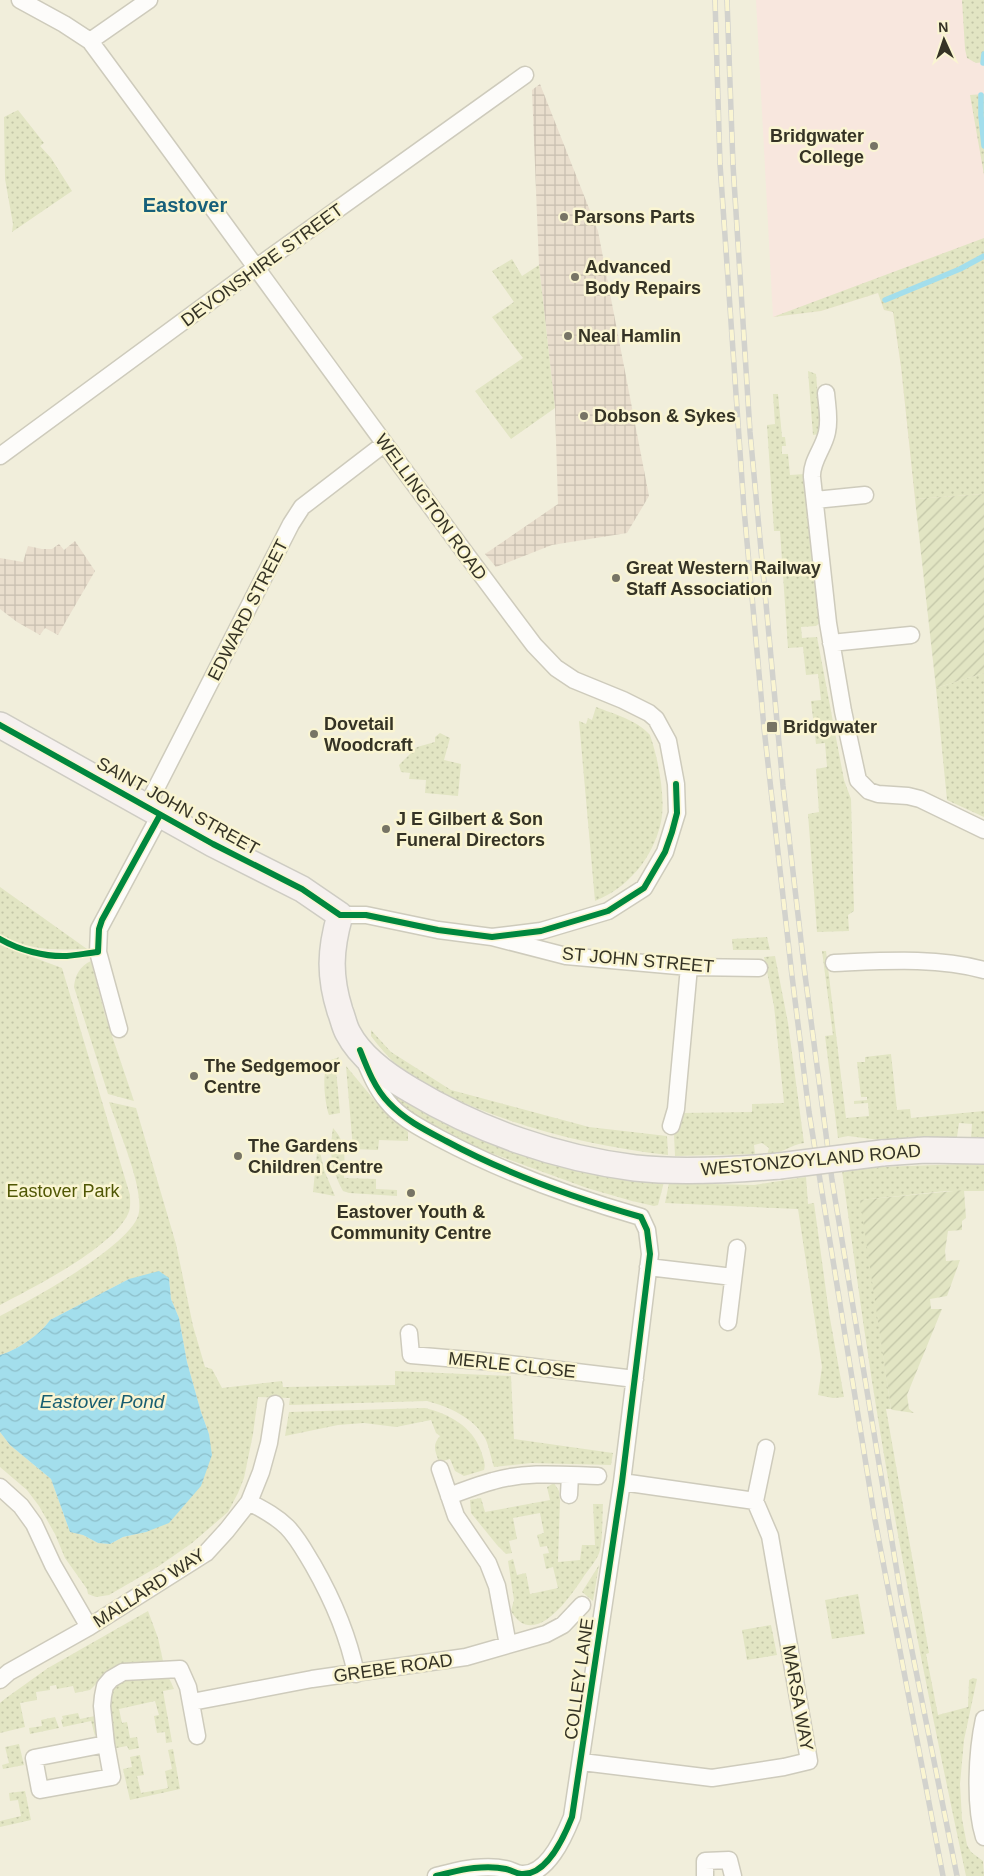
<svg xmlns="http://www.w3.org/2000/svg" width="984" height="1876" font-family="Arial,sans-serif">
<defs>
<pattern id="industrial-grid" width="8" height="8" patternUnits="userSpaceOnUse" patternTransform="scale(1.25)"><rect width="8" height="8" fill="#e9decd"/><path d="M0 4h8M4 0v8" fill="none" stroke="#c8bfb0"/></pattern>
<pattern id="grass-dots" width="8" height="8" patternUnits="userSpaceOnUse" patternTransform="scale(1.25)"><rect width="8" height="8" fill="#e2e5c3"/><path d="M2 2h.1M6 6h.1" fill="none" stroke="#c2c5a7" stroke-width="1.8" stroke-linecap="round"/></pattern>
<pattern id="garden-furrows" width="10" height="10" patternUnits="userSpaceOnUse" patternTransform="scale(1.25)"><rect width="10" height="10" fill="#e2e5c3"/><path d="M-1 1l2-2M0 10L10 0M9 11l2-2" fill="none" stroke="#c2c5a7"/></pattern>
<pattern id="water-waves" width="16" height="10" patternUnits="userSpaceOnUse" patternTransform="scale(1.25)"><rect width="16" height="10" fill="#a3deec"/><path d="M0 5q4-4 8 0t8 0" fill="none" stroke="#8dbfca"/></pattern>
</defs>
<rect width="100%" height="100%" fill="#f1eedb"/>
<!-- industrial -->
<path fill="url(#industrial-grid)" d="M 540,84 L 598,231 L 649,496 L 627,533 L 552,545 L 496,567 L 485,554 L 558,504 L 555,408 L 539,265 L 532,90 Z
M 75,541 L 95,571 L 58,635 L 45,628 L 40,635 L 17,622 L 0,609 L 0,558 L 23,562 L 28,546 L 42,549 L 52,549 L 59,544 L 64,550 Z"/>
<!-- education -->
<path fill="#f8e7de" d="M 756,0 L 984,0 L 984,494 L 915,499 L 901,367 L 893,312 L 884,310 L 878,293 L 821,311 L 773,317 Z"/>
<!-- grass -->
<path fill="url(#grass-dots)" d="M 962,0 L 984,0 L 984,62 L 976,63 L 967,58 L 965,49 Z
M 984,94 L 984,175 L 970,95 Z
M 18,110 L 44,143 L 40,146 L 51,158 L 72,191 L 12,232 L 13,224 L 5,179 L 4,117 Z
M 984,238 L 984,494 L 915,499 L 901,367 L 893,312 L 884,310 L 878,293 L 821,311 L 773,317 Z
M 512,259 L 522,276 L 539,265 L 555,408 L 511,439 L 475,391 L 523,358 L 492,317 L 514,302 L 492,271 Z
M 808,371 L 816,374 L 820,421 L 819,434 L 813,435 Z
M 773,394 L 778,394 L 782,437 L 785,437 L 786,446 L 782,446 L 782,454 L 788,454 L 790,475 L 805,474 L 821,622 L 816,626 L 801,627 L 802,638 L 817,637 L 844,780 L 851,799 L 854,911 L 848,915 L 849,931 L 817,932 L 808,814 L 819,812 L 816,769 L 827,767 L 825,743 L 816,744 L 811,701 L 821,700 L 818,674 L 806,675 L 803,647 L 788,648 L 780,531 L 774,531 L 767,425 L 775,424 Z
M 984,673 L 984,817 L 947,800 L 936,688 Z
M 596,707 C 614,714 637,720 650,735 C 658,758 666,798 661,822 C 653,858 628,888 595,901 L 579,721 L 586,724 L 588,718 L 592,720 Z
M 440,733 L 450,738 L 444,760 L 461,764 L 458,796 L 425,793 L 426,780 L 409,779 L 410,773 L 401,772 L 399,765 L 417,747 L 435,742 L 435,737 Z
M 0,887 L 87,949 C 56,950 27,951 0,934 Z
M 767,937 L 770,950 L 733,950 L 732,939 Z
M 0,945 L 62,968 L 130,1195 C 130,1200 131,1209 128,1214 C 112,1248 34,1287 0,1305 Z
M 822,951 L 826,951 L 846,1118 L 869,1116 L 868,1103 L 854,1104 L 854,1101 L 867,1100 L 867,1097 L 861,1097 L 857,1062 L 865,1062 L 865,1057 L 891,1054 L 897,1110 L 910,1109 L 911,1118 L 984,1111 L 984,1139 L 971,1139 L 972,1124 L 959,1123 L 957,1137 L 967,1138 L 926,1138 L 896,1142 L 848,1136 L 838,1138 L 825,1036 L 833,1035 Z
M 775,956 L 788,1023 L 804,1143 C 790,1145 781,1154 767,1155 L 769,1148 L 762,1143 L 754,1145 L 755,1154 L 675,1156 L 674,1135 L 678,1131 L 681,1113 L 752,1112 L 752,1104 L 784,1103 L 774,1006 L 764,957 Z
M 91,961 L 105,1015 L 134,1101 L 108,1094 L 74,987 C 75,975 80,966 91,961 Z
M 371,1030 L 391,1052 L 451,1090 L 589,1127 L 667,1136 L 668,1155 C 602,1147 538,1133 476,1108 C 450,1097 422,1085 399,1067 C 389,1058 379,1047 371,1036 Z
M 339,1057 L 336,1070 L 340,1113 L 329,1115 C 325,1104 320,1068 331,1060 C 332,1059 338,1058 339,1057 Z
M 346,1066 L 376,1102 L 408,1132 L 408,1141 L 379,1140 L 378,1150 L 353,1149 Z
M 391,1091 L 664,1182 L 658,1205 L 654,1206 L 632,1201 L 587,1188 L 480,1149 L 416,1115 L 396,1100 Z
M 109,1102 L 136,1108 L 176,1244 L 193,1326 L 205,1367 L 212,1369 L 222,1388 L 282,1381 L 283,1387 L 395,1385 L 395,1371 L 511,1376 L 514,1439 L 613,1453 L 611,1465 L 531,1463 L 494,1467 C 491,1458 489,1446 485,1438 C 473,1417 449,1407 427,1401 L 289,1405 L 290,1398 L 258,1397 L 253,1434 L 244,1478 L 238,1493 L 228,1512 L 192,1543 L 159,1566 L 109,1595 L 96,1597 L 88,1594 L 87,1589 L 65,1558 L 55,1534 L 39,1506 L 27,1490 L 0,1467 L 0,1432 L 10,1445 L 51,1479 L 70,1532 L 83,1535 L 98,1543 L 110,1544 L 123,1537 L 146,1532 L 209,1434 L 201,1412 L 187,1362 L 179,1318 L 171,1299 L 169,1278 L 129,1279 L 50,1320 C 40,1335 17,1350 0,1355 L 0,1316 C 29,1301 135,1244 139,1212 C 143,1185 118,1129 109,1102 Z
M 333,1128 C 348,1144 344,1159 344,1178 L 376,1179 L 376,1189 L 397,1190 L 397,1196 L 349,1193 L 343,1191 C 331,1169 329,1153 333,1128 Z
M 318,1142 L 324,1170 L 335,1196 L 313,1192 Z
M 964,1164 L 984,1165 L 984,1191 L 946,1191 L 861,1200 L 891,1409 L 886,1409 L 929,1653 L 926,1654 L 938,1715 L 968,1707 L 969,1680 L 973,1678 L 977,1679 L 964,1740 L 960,1784 L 962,1819 L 967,1845 L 971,1852 L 983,1861 L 984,1876 L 966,1876 C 931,1712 898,1547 872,1381 C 861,1311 852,1241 842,1171 L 878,1167 Z
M 806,1177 L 808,1204 L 814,1203 L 829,1313 L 844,1397 L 833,1398 L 818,1395 L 822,1367 L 798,1209 L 665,1203 L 669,1183 L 754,1185 Z
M 425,1408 C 449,1414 472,1426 481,1451 C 483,1458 486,1463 484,1470 L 464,1476 L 455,1471 L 450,1459 L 439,1462 C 435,1451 432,1445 440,1436 L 436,1433 L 431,1420 L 396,1427 L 364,1423 L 338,1425 L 285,1436 L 289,1412 Z
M 554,1483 L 559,1491 L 560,1501 L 558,1562 L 580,1560 L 582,1545 L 595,1545 L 593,1504 L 603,1504 C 602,1519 603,1536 600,1550 C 598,1559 589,1569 584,1576 C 571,1596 534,1651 511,1611 L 514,1600 L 508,1561 L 513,1559 L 517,1575 L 526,1573 L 530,1594 L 558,1588 L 553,1567 L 546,1569 L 543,1554 L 549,1553 L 547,1546 L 540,1547 L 537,1535 L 544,1533 L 540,1513 L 513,1518 L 517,1539 L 509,1541 L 512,1553 L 506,1554 L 497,1545 L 471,1513 L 470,1500 L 481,1498 L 485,1512 L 550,1500 L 547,1487 Z
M 599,1565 L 593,1601 L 582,1592 Z
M 858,1594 L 865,1634 L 832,1639 L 825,1600 Z
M 148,1611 L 158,1638 L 163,1661 L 127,1664 L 107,1673 L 90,1690 L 75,1693 L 73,1686 L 57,1689 L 56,1685 L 50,1686 L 50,1690 L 36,1692 L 37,1700 L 20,1703 L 25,1727 L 0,1733 L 0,1703 L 6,1698 L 48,1668 Z
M 771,1625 L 777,1655 L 747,1660 L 742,1630 Z
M 169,1678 L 174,1689 L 163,1691 L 172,1742 L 166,1743 L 165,1732 L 157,1733 L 154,1716 L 159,1715 L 155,1701 L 119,1709 L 122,1723 L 127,1722 L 130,1738 L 137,1737 L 139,1748 L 129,1750 L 127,1746 L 116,1748 C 112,1730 98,1685 127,1680 C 141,1677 155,1680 169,1678 Z
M 78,1713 L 80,1719 L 95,1716 L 97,1732 L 95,1736 L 91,1721 L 63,1727 L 61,1720 L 63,1719 L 62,1716 Z
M 55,1717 L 59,1728 L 30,1734 L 29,1728 L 42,1726 L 41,1720 Z
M 19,1744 L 24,1765 L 3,1769 L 2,1765 L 9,1763 L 5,1747 Z
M 173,1749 L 180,1789 L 130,1800 L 123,1769 L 132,1767 L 130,1757 L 140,1755 L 144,1775 L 137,1776 L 141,1793 L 168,1788 L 165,1771 L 172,1769 L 168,1750 Z
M 25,1791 L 31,1820 L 0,1827 L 0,1821 L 21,1816 L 18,1800 L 10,1801 L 9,1793 Z"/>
<!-- garden -->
<path fill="url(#garden-furrows)" d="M 984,494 L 984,673 L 936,688 L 915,499 Z
M 964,1190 L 966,1218 L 962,1221 L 962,1230 L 948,1231 L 945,1251 L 946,1261 L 960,1260 L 947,1296 L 930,1299 L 931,1309 L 942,1309 L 907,1395 L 909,1409 L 914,1413 L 893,1410 L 891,1409 L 860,1200 Z"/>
<!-- water -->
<path fill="url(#water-waves)" d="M 159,1271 L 169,1278 L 171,1299 L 179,1318 L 187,1362 L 201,1412 L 209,1434 L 212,1455 L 201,1486 L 169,1523 L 146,1532 L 123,1537 L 110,1544 L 98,1543 L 83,1535 L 70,1532 L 51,1479 L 10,1445 L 0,1432 L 0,1355 C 17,1350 40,1335 50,1320 L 129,1279 Z"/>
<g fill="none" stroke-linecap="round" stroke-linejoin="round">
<!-- stream -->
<path stroke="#a3deec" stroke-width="5.5" d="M 983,63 L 984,54
M 981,95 L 981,116 L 984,146
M 885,300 L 960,269 L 984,256"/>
<!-- street casing -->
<g stroke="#cecbbc" stroke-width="19">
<path id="street" d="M 20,0 L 64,24 L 90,41 C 239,242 383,445 534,645 L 556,668 L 574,680 L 623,700 L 649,713 L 656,719 L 668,741 L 676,784 L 677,813 L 665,852 L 644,888 L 608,911 L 541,931 L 492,937
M 90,41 L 149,0
M 826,393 C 827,406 830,419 827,432 C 824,448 811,461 812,477 L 828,623 L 843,711 L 858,780 L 869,791 L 878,794 L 908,796 L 920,799 L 984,830
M 0,456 L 257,267 L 525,75
M 815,500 L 865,495
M 831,643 L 911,635
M 147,806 L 291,524 L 302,507 L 384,444
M 340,915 L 366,915 L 438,930 L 492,937 L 566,956 L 689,967 L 759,968
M 834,963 C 884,961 936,957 984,970
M 119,1029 L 98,952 L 99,929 L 160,815
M 365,1061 C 371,1075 377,1089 387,1101 C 400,1118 421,1128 439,1138 C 503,1172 571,1197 641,1217 L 647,1230 L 650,1254 L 622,1482 L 572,1817 C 564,1837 547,1876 521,1874 C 515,1873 511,1870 506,1869 C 497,1867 484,1867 474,1868 C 462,1869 449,1873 436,1876
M 671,1126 L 676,1109 L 689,967
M 648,1267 L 733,1277
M 728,1322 L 737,1248
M 409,1333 L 411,1355 L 493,1362 L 635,1379
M 440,1469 L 456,1516 L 488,1563 L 497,1586 L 508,1645
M 622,1482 L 755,1501
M 0,1487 L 21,1506 L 34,1524 L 53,1565 L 89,1627
M 569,1495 L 570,1475
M 449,1496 C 463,1491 478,1485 493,1481 C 527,1471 564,1475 598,1476
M 249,1502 C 262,1509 276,1516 287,1527 C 298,1538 305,1552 313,1565 C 333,1600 348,1634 356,1674
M 0,1680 L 9,1672 L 89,1627 L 206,1553 L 227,1530 L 249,1502 L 261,1472 L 269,1443 L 275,1404
M 192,1702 L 312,1679 L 466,1657 L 546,1634 L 563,1625 L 582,1605
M 984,1719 C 977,1751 974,1805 984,1837
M 106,1744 L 34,1758 L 40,1790 L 112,1777 L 106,1744 L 102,1706 L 103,1696 L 105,1686 L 111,1679 L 123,1672 L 180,1669 L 188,1687 L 197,1736
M 582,1762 L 712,1778 L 784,1767 L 809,1761 L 770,1536 L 755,1501 L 766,1448
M 705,1876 L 705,1861 L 729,1860 L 733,1876"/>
</g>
<!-- primary casing -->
<g stroke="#ceccc3" stroke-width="28">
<path id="primary" d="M 0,725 L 213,844 L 302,889 L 340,915 C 330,950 329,976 340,1011 C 343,1018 344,1026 348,1033 C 361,1058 387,1076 411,1090 C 479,1131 557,1158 635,1168 C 682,1173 732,1170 779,1166
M 882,1153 L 925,1150 L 984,1151"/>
</g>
<!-- street -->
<use href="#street" stroke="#fdfcfa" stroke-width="16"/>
<!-- primary -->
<use href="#primary" stroke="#f6f1ef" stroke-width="25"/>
<!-- rail casing -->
<g stroke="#d2d2cd" stroke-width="5.5">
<path id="rail" d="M 715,0 L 720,164 L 744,509 L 764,728 L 792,976 L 809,1112 L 875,1520 L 943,1876
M 727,0 L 733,165 L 750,432 L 783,786 L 805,975 L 832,1180 L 901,1596 L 957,1876"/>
</g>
<!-- rail -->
<use href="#rail" stroke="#faf5d2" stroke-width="4" stroke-dasharray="11" stroke-linecap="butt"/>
<!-- primary-bridge casing -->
<g stroke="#ceccc3" stroke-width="28" stroke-linecap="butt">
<path id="primary-bridge" d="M 779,1166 L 882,1153"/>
</g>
<!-- primary-bridge -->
<use href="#primary-bridge" stroke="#f6f1ef" stroke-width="25"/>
<!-- cycleway casing -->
<g stroke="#faf5d2" stroke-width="9">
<path id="cycleway" d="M 0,725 L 213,844 L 302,889 L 340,915 L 366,915 L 438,930 L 492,937 L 541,931 L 608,911 L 644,888 L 665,852 L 672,832 L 677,813 L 676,784
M 0,939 C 19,950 45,957 67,956 C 78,955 88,953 98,952 L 99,929 L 102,920 L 160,815
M 360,1050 C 367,1068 375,1089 389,1103 C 405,1120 425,1130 446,1141 C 507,1174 574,1198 641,1217 L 647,1230 L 650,1254 L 622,1482 L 572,1817 C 564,1837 547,1876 521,1874 C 515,1873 511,1870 506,1869 C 497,1867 484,1867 474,1868 C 462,1869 449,1873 436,1876"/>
</g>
<!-- cycleway -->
<use href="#cycleway" stroke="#00873e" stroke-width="6"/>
</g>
<!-- markers -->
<g fill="#777465" stroke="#faf5d2" stroke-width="2">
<circle cx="874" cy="146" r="5"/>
<circle cx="564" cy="217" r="5"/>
<circle cx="575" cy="277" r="5"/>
<circle cx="568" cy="336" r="5"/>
<circle cx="584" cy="416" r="5"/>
<circle cx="616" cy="578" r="5"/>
<rect x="766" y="721" width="12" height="12" rx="2.5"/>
<circle cx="314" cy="734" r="5"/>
<circle cx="386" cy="829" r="5"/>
<circle cx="194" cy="1076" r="5"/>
<circle cx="238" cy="1156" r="5"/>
<circle cx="411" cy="1193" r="5"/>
</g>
<g text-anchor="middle" stroke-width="5" stroke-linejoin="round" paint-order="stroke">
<!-- poi labels -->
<g font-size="18" font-weight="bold" fill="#353325" stroke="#faf5d2" text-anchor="start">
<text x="864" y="142" text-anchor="end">Bridgwater<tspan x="864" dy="21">College</tspan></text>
<text x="574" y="223">Parsons Parts</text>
<text x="585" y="273">Advanced<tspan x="585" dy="21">Body Repairs</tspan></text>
<text x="578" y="342">Neal Hamlin</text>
<text x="594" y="422">Dobson &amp; Sykes</text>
<text x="626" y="574">Great Western Railway<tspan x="626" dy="21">Staff Association</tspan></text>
<text x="324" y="730">Dovetail<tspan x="324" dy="21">Woodcraft</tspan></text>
<text x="783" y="733">Bridgwater</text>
<text x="396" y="825">J E Gilbert &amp; Son<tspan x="396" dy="21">Funeral Directors</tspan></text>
<text x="204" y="1072">The Sedgemoor<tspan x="204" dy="21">Centre</tspan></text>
<text x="248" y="1152">The Gardens<tspan x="248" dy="21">Children Centre</tspan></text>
<text x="411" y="1218" text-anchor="middle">Eastover Youth &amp;<tspan x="411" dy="21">Community Centre</tspan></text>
</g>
<!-- street labels -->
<g font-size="18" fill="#353325" stroke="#faf5d2">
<text transform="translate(262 265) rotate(-36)" y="6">DEVONSHIRE STREET</text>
<text transform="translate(431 507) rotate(54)" y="6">WELLINGTON ROAD</text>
<text transform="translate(248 610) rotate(-63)" y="6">EDWARD STREET</text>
<text transform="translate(178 806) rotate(29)" y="6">SAINT JOHN STREET</text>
<text transform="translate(638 960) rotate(5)" y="6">ST JOHN STREET</text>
<text transform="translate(811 1160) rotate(-5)" y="6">WESTONZOYLAND ROAD</text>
<text transform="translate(512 1365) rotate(6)" y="6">MERLE CLOSE</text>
<text transform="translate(149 1588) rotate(-33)" y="6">MALLARD WAY</text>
<text transform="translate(393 1668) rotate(-8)" y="6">GREBE ROAD</text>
<text transform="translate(579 1679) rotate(-82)" y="6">COLLEY LANE</text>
<text transform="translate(798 1698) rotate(80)" y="6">MARSA WAY</text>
</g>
<!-- park labels -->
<g font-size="18" fill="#505704" stroke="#faf5d2">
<text x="63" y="1197">Eastover Park</text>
</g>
<!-- water labels -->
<g font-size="19" font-style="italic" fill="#185e71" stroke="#faf5d2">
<text x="102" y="1408">Eastover Pond</text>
</g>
<!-- quarter labels -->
<g font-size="20" font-weight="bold" fill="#17607a" stroke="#faf5d2">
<text x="185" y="212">Eastover</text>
</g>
</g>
<!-- north arrow -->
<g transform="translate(944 40) rotate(357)" stroke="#faf5d2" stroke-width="4" paint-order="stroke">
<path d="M0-4L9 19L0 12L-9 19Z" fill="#353325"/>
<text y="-8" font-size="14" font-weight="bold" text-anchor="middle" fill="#353325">N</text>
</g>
</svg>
